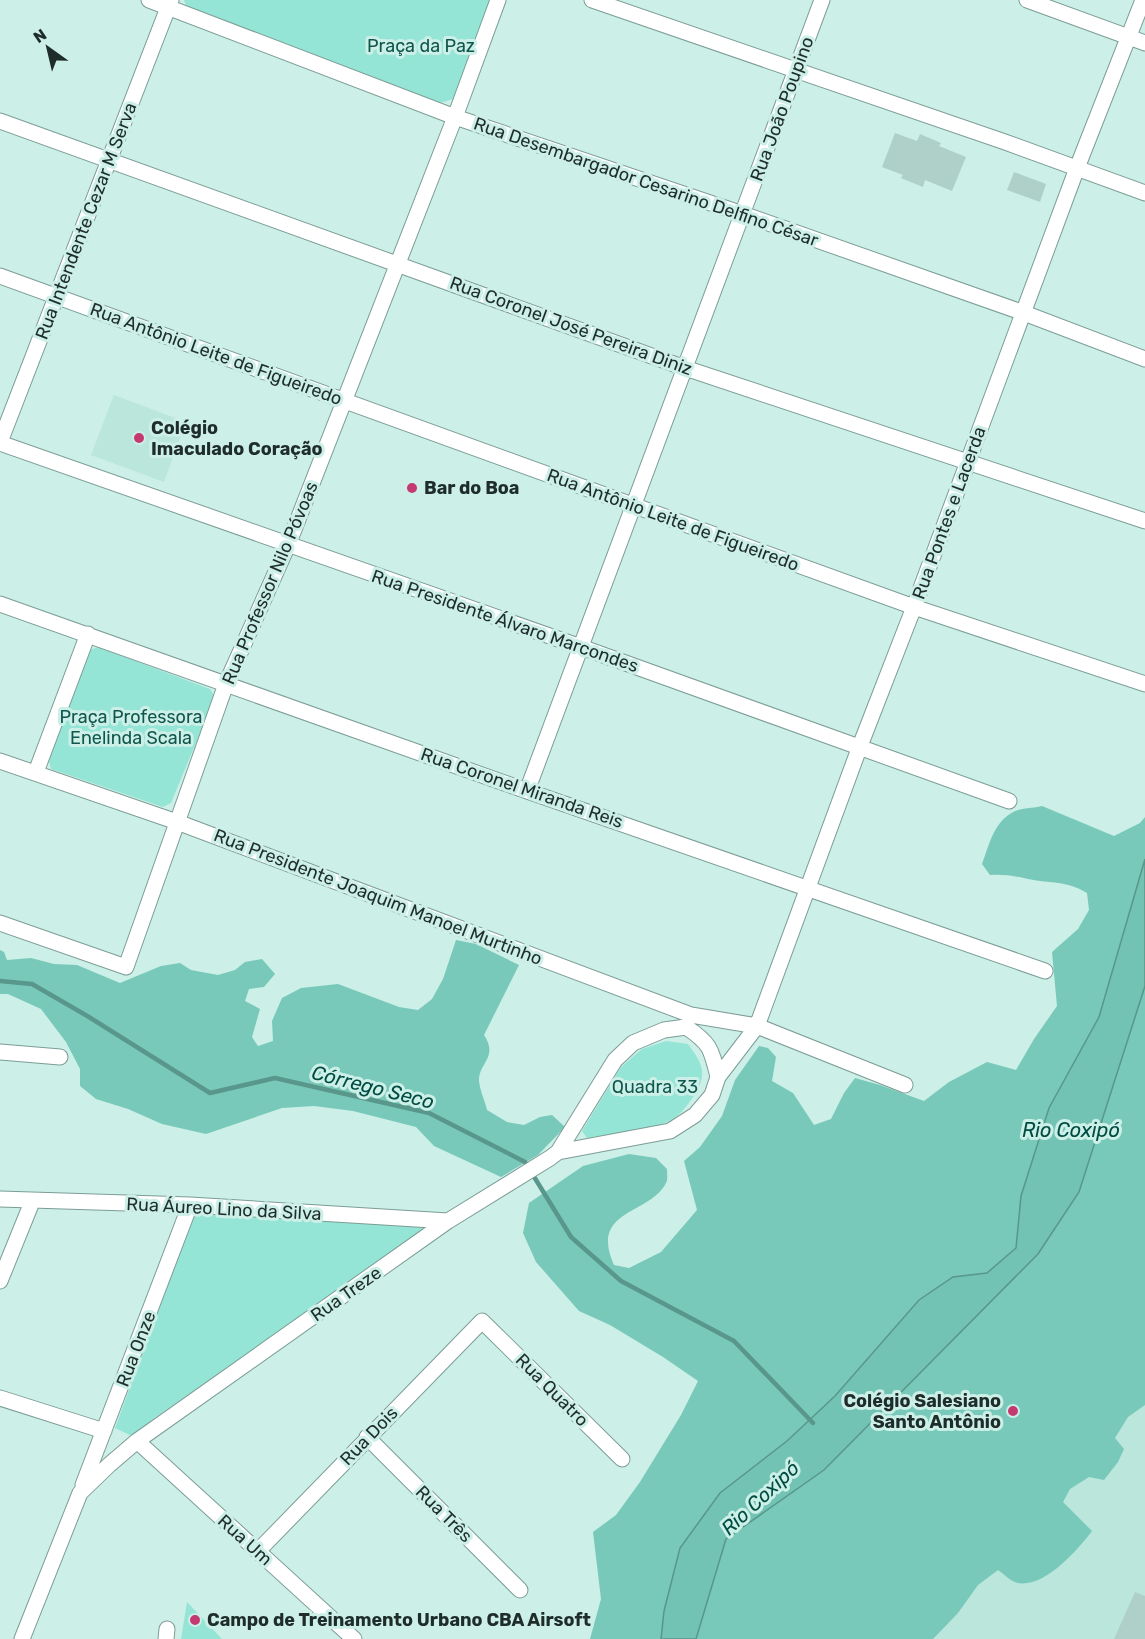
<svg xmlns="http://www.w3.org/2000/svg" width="1145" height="1639" font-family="Rubik,sans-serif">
<rect width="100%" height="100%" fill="#ccefe7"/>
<!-- built -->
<path fill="#bae6dc" d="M 114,395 L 186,422 L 164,482 L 91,455 Z
M 1145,1082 L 1145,1639 L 771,1639 L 726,1539 L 824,1470 L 1038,1254 Z"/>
<!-- green -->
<path fill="#95e5d6" d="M 184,0 L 490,0 L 453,99 L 440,103 L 186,6 Z
M 98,647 L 210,689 L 215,697 L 171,803 L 163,807 L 51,769 L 49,761 L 90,650 Z
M 666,1041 L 688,1044 C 702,1063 708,1073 695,1094 C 690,1102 684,1110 677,1116 C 658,1132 612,1133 587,1138 L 582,1131 L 621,1067 L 642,1049 Z
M 194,1214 L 422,1225 L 431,1229 L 154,1418 L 134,1437 L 115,1428 Z
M 187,1602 L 222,1639 L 181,1639 Z"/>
<!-- forest -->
<path fill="#78c9ba" d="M 1042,806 L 1114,836 L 1140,823 L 1145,817 L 1145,859 L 1099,1017 L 1049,1108 L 1021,1196 L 1016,1248 L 987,1273 L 953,1277 L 919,1300 L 835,1396 L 787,1441 L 664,1611 L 661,1639 L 590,1639 L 601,1599 L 593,1532 L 616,1515 L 640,1482 L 681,1415 L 698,1381 L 663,1357 L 610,1325 L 579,1311 L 536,1262 L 523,1233 L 529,1203 L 583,1166 L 629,1154 L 656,1158 L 667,1169 C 667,1173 668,1180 666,1183 C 650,1215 589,1209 614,1265 L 629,1268 L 661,1252 L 697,1210 L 684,1161 L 700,1147 L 722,1116 L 735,1080 L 759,1046 L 768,1048 L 776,1057 L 772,1081 L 793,1093 L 814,1125 L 831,1119 L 844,1093 L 855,1078 L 880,1085 L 924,1101 L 949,1082 L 987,1062 L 1016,1070 L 1034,1039 L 1057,1006 L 1052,952 L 1078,929 L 1089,910 L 1087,893 C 1065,880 1052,884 1028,879 C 1014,876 1004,874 990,875 L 982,864 C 990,843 994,819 1018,810 C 1025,808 1034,808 1042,806 Z
M 456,940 L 476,944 L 519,965 L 484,1035 C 499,1058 478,1063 479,1081 C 480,1091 485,1101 487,1110 L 507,1122 L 524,1125 L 540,1117 L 552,1115 L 565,1127 L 538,1155 L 501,1177 L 434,1146 L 416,1127 L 353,1111 L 314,1106 L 282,1108 L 206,1134 L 162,1124 L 128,1109 L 96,1099 L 80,1086 L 80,1069 L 66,1042 L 41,1009 L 8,994 L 0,994 L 0,950 L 4,952 L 7,960 L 31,958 L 54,964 L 77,965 L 120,983 L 161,966 L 180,963 L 191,970 L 218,975 L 235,970 L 245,962 L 262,959 L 275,974 L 264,987 L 249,989 L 245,1001 L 260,1009 L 252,1037 L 258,1046 L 273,1041 L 272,1021 L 282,998 L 301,988 L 338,984 L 399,1007 L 418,1010 L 432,999 L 443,979 Z
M 1145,986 L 1145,1405 L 1128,1417 L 1115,1438 L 1124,1449 L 1118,1462 L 1104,1480 L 1089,1477 L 1070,1489 L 1063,1502 L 1092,1531 C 1077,1551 1044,1588 1018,1583 C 1011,1582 1004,1574 998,1570 L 978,1585 L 958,1613 L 933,1639 L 696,1639 L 726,1539 L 824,1470 L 1038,1254 L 1079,1191 Z"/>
<!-- water -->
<path fill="#72c3b4" stroke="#59968b" stroke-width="1.5" d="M 1145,859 L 1145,986 L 1079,1192 L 1038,1254 L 824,1470 L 726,1539 L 696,1639 L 661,1639 L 664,1611 L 680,1548 L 720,1493 L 787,1441 L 835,1396 L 919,1300 L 953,1277 L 987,1273 L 1016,1248 L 1021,1196 L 1049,1108 L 1099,1017 Z"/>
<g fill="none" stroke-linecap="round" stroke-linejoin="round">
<!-- stream -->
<path stroke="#59968b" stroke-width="4.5" d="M 0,981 L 32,984 L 89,1017 L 210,1093 L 275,1078 L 429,1113 L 525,1162 L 571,1237 L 621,1281 L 734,1341 L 813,1423"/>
</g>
<!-- building -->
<path fill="#aed0c9" d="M 895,133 L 917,141 L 920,134 L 941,143 L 939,146 L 966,157 L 952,191 L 925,180 L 923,187 L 901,178 L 903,175 L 882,167 Z
M 1014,172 L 1046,184 L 1040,202 L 1007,190 Z
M 1135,1592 L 1145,1596 L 1145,1639 L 1114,1639 Z"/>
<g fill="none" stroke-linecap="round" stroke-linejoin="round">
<!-- minor casing -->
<g stroke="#7c9d96" stroke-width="17">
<path id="minor" d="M 149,0 L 455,117 L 743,214 L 1024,313 L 1145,359
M 592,0 L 1005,142 L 1145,193
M 1027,0 L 1145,43
M 0,121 L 685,368 L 1145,521
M 0,276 L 914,607 L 1145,684
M 0,442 L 171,0
M 0,443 L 581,647 L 1009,801
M 0,604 L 527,791 L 1045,971
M 0,761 L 177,822 L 691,1015 L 757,1026 L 905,1085
M 36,772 L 88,634
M 527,791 L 822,0
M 0,923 L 126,967 L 226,684 L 288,545 L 455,117 L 498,0
M 686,1027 C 710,1043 711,1048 718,1077
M 0,1052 L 60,1057
M 558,1152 L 670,1131 L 695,1115 L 712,1095 L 718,1077 L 757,1026 L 860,746 L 914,607 L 1077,168 L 1143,0
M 0,1199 L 190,1205 L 448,1221
M 0,1281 L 32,1202
M 0,1398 L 104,1431
M 367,1437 L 520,1590
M 137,1441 L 354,1639
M 83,1485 L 190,1205
M 258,1551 L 482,1321 L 622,1459
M 22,1639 L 80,1493 L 109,1465 L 137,1441 L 448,1221 L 550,1158 L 558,1152 L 615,1060 L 633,1043 L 664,1030 L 686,1027
M 166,1639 L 167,1629"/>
</g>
<!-- minor -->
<use href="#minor" stroke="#fff" stroke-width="15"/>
</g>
<!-- markers -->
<g fill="#c43970" stroke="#ccefe7" stroke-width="2">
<circle cx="139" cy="438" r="6"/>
<circle cx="412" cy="488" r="6"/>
<circle cx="1013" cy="1411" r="6"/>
<circle cx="195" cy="1620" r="6"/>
</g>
<g text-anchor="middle" stroke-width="6" stroke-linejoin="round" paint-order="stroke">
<!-- park labels -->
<g font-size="18" fill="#0f564c" stroke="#ccefe7">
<text x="421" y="52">Praça da Paz</text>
<text x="131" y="723">Praça Professora<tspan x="131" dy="21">Enelinda Scala</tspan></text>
<text x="655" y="1093">Quadra 33</text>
</g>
<!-- street labels -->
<g font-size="18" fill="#1f2d2a" stroke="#ccefe7">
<text transform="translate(782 109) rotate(-70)" y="6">Rua João Poupino</text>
<text transform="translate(646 182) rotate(19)" y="6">Rua Desembargador Cesarino Delfino César</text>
<text transform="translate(86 221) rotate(-69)" y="6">Rua Intendente Cezar M Serva</text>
<text transform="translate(571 326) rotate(20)" y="6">Rua Coronel José Pereira Diniz</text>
<text transform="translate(216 354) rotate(20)" y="6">Rua Antônio Leite de Figueiredo</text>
<text transform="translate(949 513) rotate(-70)" y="6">Rua Pontes e Lacerda</text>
<text transform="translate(673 520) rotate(20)" y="6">Rua Antônio Leite de Figueiredo</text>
<text transform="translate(270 583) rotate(-67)" y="6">Rua Professor Nilo Póvoas</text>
<text transform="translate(505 621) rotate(19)" y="6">Rua Presidente Álvaro Marcondes</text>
<text transform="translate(522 788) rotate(19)" y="6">Rua Coronel Miranda Reis</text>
<text transform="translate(378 897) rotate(21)" y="6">Rua Presidente Joaquim Manoel Murtinho</text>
<text transform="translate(224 1209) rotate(3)" y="6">Rua Áureo Lino da Silva</text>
<text transform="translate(346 1294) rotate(-35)" y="6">Rua Treze</text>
<text transform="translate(136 1349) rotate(-69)" y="6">Rua Onze</text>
<text transform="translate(552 1390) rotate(45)" y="6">Rua Quatro</text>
<text transform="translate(369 1436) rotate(-46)" y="6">Rua Dois</text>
<text transform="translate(444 1514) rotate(45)" y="6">Rua Três</text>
<text transform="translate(245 1540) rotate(42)" y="6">Rua Um</text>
</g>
<!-- poi labels -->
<g font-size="18" font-weight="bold" fill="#1f2d2a" stroke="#ccefe7" text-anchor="start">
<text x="151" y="434">Colégio<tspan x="151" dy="21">Imaculado Coração</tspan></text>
<text x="424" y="494">Bar do Boa</text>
<text x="1001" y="1407" text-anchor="end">Colégio Salesiano<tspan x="1001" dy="21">Santo Antônio</tspan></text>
<text x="207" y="1626">Campo de Treinamento Urbano CBA Airsoft</text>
</g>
<!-- water labels -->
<g font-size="20" font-style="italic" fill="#004c42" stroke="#ccefe7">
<text transform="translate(373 1087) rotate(14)" y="7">Córrego Seco</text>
<text x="1071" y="1137">Rio Coxipó</text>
<text transform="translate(760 1498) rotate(-43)" y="7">Rio Coxipó</text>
</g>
</g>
<!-- north arrow -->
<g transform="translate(48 48) rotate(326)" stroke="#ccefe7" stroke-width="4.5" paint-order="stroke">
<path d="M0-4.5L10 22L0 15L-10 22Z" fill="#1f2d2a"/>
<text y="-9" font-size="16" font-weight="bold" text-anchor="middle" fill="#1f2d2a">N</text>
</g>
</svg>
